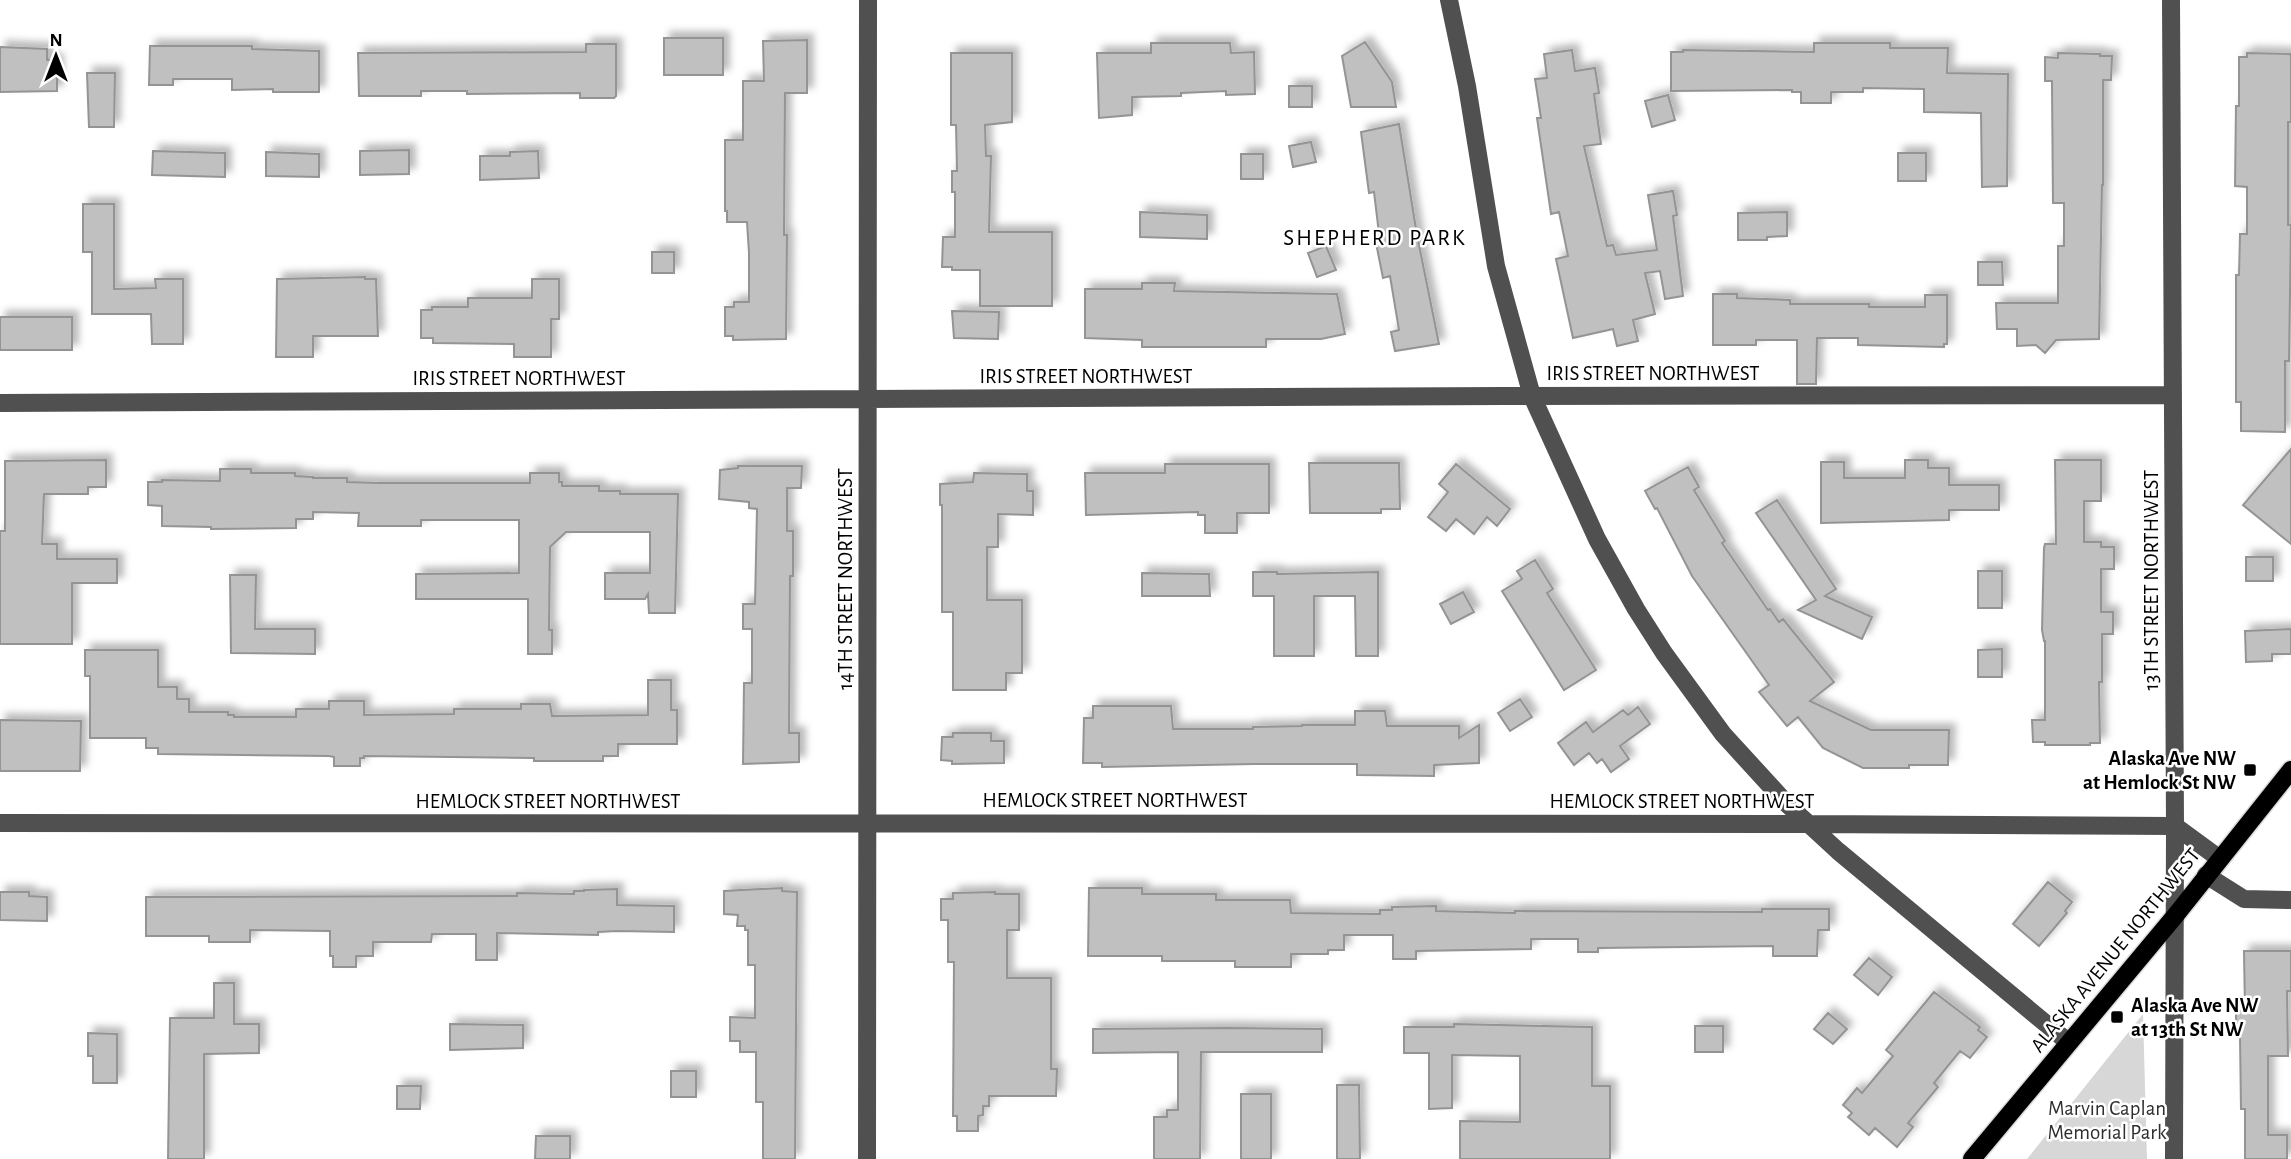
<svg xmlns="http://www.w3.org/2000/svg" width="2291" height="1159" font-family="'Alegreya Sans',sans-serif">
<defs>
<filter id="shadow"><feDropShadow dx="6" dy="-6" stdDeviation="3.5" flood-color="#0004"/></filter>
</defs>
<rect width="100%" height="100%" fill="#fff"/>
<!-- green -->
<path fill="#d7d7d7" d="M 2143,1014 L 2147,1159 L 2027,1159 Z"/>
<!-- building -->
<path fill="#c0c0c0" stroke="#949494" stroke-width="2" filter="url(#shadow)" d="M 664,38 L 723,38 L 723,75 L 664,75 Z
M 807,40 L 807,93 L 785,93 L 784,235 L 787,235 L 786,339 L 733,340 L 733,336 L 725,336 L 725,307 L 734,307 L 734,302 L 749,302 L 749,253 L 747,222 L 727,222 L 727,211 L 725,211 L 725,140 L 743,140 L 743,81 L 764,81 L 763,41 Z
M 1365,42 L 1392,82 L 1396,107 L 1351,107 L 1342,56 Z
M 1151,43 L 1230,43 L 1231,53 L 1254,52 L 1255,94 L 1226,95 L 1226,91 L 1181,93 L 1181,96 L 1132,97 L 1132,115 L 1099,118 L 1097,53 L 1151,53 Z
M 1814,43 L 1890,43 L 1890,48 L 1948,48 L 1947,73 L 2008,74 L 2007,186 L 1982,187 L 1981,113 L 1924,112 L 1924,89 L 1863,88 L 1863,92 L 1831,92 L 1831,103 L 1801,103 L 1801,92 L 1792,92 L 1792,90 L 1671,91 L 1671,52 L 1683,52 L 1683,50 L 1814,52 Z
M 586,44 L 616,44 L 616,96 L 614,98 L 580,98 L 580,93 L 467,94 L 467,91 L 421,91 L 421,96 L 359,96 L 358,53 L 586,52 Z
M 150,46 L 252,46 L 252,49 L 319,51 L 319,92 L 273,92 L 273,89 L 232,90 L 232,79 L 173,79 L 173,85 L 149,85 Z
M 0,47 L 47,49 L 47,60 L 57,60 L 57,91 L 0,92 Z
M 1572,50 L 1575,71 L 1595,68 L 1599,93 L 1594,94 L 1601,144 L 1584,146 L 1607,246 L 1613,245 L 1616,255 L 1657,250 L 1648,195 L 1673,191 L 1677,215 L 1673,216 L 1683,296 L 1665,299 L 1660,271 L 1645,273 L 1655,314 L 1633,320 L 1638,341 L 1617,346 L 1613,329 L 1573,338 L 1556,259 L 1568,256 L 1559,212 L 1551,214 L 1537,118 L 1541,118 L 1535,79 L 1547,78 L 1544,54 Z
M 951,53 L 1012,53 L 1012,122 L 985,125 L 986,156 L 991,156 L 989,232 L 1052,232 L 1052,306 L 980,306 L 980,270 L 952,270 L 952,267 L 942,267 L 943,237 L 955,237 L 955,192 L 952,192 L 952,171 L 957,171 L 956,125 L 951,125 Z
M 2058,53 L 2100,54 L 2100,56 L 2112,56 L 2111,80 L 2103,80 L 2103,185 L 2102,185 L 2099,339 L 2056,340 L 2045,353 L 2036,345 L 2017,346 L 2017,329 L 1997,329 L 1996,303 L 2058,303 L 2058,246 L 2064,246 L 2064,203 L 2053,203 L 2052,87 L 2052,81 L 2045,81 L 2045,57 L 2058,58 Z
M 2247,53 L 2290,54 L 2291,57 L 2291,122 L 2288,122 L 2288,225 L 2291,225 L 2289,361 L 2285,361 L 2285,432 L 2241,431 L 2241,402 L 2236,402 L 2236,275 L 2239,275 L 2240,234 L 2247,234 L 2247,187 L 2235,186 L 2236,106 L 2239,106 L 2239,57 L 2247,57 Z
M 87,73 L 115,73 L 114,127 L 89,127 Z
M 1289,86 L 1312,86 L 1312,107 L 1289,107 Z
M 1668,95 L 1675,120 L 1652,127 L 1645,101 Z
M 1399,124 L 1417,235 L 1439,344 L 1395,351 L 1391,332 L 1399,330 L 1390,276 L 1383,278 L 1376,243 L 1380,242 L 1374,192 L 1369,193 L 1361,132 Z
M 1311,142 L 1316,162 L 1293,167 L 1289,146 Z
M 409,150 L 409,174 L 360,175 L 360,151 Z
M 153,151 L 225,153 L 225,177 L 152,175 Z
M 538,151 L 539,178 L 480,180 L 480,156 L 510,156 L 510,152 Z
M 266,152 L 319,154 L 319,177 L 266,176 Z
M 1898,153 L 1926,153 L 1926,181 L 1898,181 Z
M 1241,154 L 1263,154 L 1263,179 L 1241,179 Z
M 83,204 L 114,204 L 114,289 L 156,288 L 155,279 L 183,279 L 183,344 L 152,344 L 151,314 L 92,314 L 92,252 L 83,252 Z
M 1140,212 L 1207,215 L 1207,239 L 1140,237 Z
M 1787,212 L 1787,236 L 1767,237 L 1767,240 L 1738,240 L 1738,213 Z
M 1326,246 L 1336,270 L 1317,277 L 1308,253 Z
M 652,252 L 674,252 L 674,273 L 652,273 Z
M 1978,262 L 2002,262 L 2003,285 L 1978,285 Z
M 365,277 L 365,279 L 376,279 L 378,336 L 313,336 L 313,357 L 276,357 L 277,279 Z
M 532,279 L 559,279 L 559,319 L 551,319 L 551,357 L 514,357 L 514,344 L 433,343 L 433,338 L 421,338 L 421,310 L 432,310 L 432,307 L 468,307 L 468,298 L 532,298 Z
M 1142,283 L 1175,283 L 1174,291 L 1337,294 L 1345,334 L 1321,339 L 1266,339 L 1266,347 L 1142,347 L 1142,340 L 1085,338 L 1085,289 L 1142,289 Z
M 1713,294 L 1737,294 L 1737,298 L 1790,300 L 1790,304 L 1869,304 L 1869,307 L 1925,307 L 1925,295 L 1947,295 L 1947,344 L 1944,344 L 1944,347 L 1858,345 L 1858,338 L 1817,338 L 1816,384 L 1797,384 L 1797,340 L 1756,340 L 1756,345 L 1713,345 Z
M 952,311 L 999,312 L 998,339 L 954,338 Z
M 0,317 L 72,317 L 72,350 L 0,350 Z
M 2291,449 L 2291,544 L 2243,505 Z
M 106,460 L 106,487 L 88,487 L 88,494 L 44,494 L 42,544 L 57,544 L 57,559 L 117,559 L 117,583 L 72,583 L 72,644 L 0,644 L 0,531 L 5,531 L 5,461 Z
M 1905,460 L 1928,460 L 1928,468 L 1949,468 L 1949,485 L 1999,485 L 1999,510 L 1949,510 L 1949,520 L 1821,523 L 1821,462 L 1844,462 L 1844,478 L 1905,478 Z
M 2055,460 L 2101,460 L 2101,501 L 2084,501 L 2084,542 L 2101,542 L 2101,547 L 2114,547 L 2114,569 L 2101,569 L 2101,612 L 2113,612 L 2113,634 L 2102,634 L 2102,682 L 2099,682 L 2100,743 L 2090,743 L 2090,745 L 2045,745 L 2045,742 L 2033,742 L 2032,720 L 2045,720 L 2045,641 L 2044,641 L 2042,630 L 2044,548 L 2045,544 L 2056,544 Z
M 1309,463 L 1399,463 L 1400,509 L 1381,509 L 1381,513 L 1310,513 Z
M 1165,464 L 1269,464 L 1269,513 L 1237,513 L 1237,533 L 1205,533 L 1205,515 L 1198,515 L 1198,512 L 1086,515 L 1085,473 L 1165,473 Z
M 1456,464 L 1510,509 L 1497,526 L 1487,517 L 1474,534 L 1456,519 L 1446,531 L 1428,517 L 1448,492 L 1439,484 Z
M 738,466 L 802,466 L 801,488 L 787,488 L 787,531 L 793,531 L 793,576 L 790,576 L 789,733 L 799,733 L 799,762 L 743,764 L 744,683 L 752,683 L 752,629 L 743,629 L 743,604 L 755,604 L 757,509 L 749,508 L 749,502 L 719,499 L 720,470 L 738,468 Z
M 1688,467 L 1699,487 L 1694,490 L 1725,541 L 1722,543 L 1768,610 L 1770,609 L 1779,622 L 1783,619 L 1834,682 L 1810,701 L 1871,730 L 1949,730 L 1948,765 L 1909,765 L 1909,768 L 1863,768 L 1823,748 L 1798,717 L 1787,726 L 1759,692 L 1769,685 L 1692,576 L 1657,508 L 1655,509 L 1645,491 Z
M 220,469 L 251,469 L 251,473 L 295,473 L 295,476 L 313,477 L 313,478 L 347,478 L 347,482 L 380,483 L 530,483 L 530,473 L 559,473 L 559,482 L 562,482 L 562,486 L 599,486 L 599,491 L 620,491 L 620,494 L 678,494 L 675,613 L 649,613 L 648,594 L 645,599 L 605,599 L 605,573 L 650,573 L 650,532 L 566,532 L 550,547 L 549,630 L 552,630 L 552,654 L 528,654 L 528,599 L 416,599 L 416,574 L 519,573 L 519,520 L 421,520 L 421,526 L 358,526 L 359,513 L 313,512 L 313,519 L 296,519 L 296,528 L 211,529 L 211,527 L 162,526 L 162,506 L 148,505 L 148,482 L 162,482 L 162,480 L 220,481 Z
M 974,473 L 1027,474 L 1027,491 L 1033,491 L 1033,515 L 998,514 L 998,547 L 987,547 L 987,600 L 1022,600 L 1022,673 L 1006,673 L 1006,690 L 953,690 L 953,612 L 942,612 L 942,505 L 940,505 L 940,484 L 973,482 Z
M 1777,500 L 1836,589 L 1825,596 L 1872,617 L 1862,639 L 1798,610 L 1816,600 L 1756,513 Z
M 2246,557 L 2273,557 L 2273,581 L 2246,581 Z
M 1535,560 L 1553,589 L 1547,593 L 1596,670 L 1564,690 L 1502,591 L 1522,579 L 1517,571 Z
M 1978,571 L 2002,571 L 2002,608 L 1978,608 Z
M 1253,572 L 1277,572 L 1277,574 L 1378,572 L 1378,656 L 1356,656 L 1355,596 L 1314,596 L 1314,656 L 1274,656 L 1274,596 L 1253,596 Z
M 1142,573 L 1209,574 L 1210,596 L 1142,596 Z
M 230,575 L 256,575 L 255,629 L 315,629 L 315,654 L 231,653 Z
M 1463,592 L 1474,612 L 1451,624 L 1440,604 Z
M 2291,629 L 2291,654 L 2272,654 L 2272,661 L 2246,662 L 2245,631 Z
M 2002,649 L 2002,677 L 1978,677 L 1978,650 Z
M 85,650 L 158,650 L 158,687 L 177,687 L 177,699 L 189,699 L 189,712 L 228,712 L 228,715 L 234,715 L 234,717 L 296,717 L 296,709 L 329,709 L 329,701 L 364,701 L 364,715 L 454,714 L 454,709 L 521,709 L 521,704 L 550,704 L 552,716 L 648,715 L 648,680 L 671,680 L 671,710 L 677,710 L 677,744 L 618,744 L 618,756 L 603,756 L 603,761 L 534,761 L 534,758 L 364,756 L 364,758 L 360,758 L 360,766 L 334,766 L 334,757 L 329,756 L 158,754 L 158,748 L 146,748 L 146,738 L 90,738 L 90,676 L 85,676 Z
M 1520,699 L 1532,717 L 1510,731 L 1498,713 Z
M 1093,706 L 1171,706 L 1173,729 L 1253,729 L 1253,727 L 1302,726 L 1302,725 L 1355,725 L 1355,711 L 1385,711 L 1387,726 L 1459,726 L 1459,738 L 1479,725 L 1479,763 L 1434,765 L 1434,776 L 1357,775 L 1357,764 L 1254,764 L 1102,767 L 1102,763 L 1083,763 L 1084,718 L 1093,718 Z
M 1638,707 L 1650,724 L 1620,746 L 1629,759 L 1611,772 L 1602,759 L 1597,763 L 1589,753 L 1574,765 L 1558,743 L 1586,722 L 1593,732 L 1623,710 L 1628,715 Z
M 0,720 L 81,721 L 80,771 L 0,771 Z
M 953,733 L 991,733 L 991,741 L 1004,741 L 1004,763 L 952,764 L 952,761 L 941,760 L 942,737 L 953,737 Z
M 2048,882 L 2072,902 L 2065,911 L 2067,913 L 2039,946 L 2013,924 Z
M 782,888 L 782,891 L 797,892 L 795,1159 L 763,1159 L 763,1102 L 756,1102 L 756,1052 L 740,1052 L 740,1041 L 730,1041 L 730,1017 L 755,1018 L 755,965 L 748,965 L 748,930 L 745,930 L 745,926 L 737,926 L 738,915 L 724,914 L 724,891 Z
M 1089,888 L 1142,888 L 1142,894 L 1216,894 L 1216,900 L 1290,900 L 1291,913 L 1380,914 L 1380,910 L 1392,910 L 1392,907 L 1436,906 L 1436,911 L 1515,913 L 1515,911 L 1762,912 L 1762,909 L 1829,909 L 1829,930 L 1818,930 L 1817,956 L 1773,956 L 1773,946 L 1598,948 L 1598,952 L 1578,952 L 1578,939 L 1531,939 L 1531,949 L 1416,951 L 1416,959 L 1393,959 L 1393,935 L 1344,935 L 1344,950 L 1328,950 L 1328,954 L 1291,954 L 1291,967 L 1235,967 L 1235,961 L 1162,961 L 1162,956 L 1088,956 Z
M 617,889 L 617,905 L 674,906 L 674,932 L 617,931 L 598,932 L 598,935 L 497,933 L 497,960 L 476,960 L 476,934 L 432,934 L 431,942 L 373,942 L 373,956 L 356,956 L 356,967 L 333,967 L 333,956 L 330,956 L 330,931 L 250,930 L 250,942 L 209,942 L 209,936 L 146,936 L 146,897 L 517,896 L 517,893 L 574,894 L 574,891 L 584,891 L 584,890 Z
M 0,892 L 29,892 L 29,896 L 47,897 L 47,921 L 0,920 Z
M 995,892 L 995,894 L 1019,894 L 1019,930 L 1007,930 L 1007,978 L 1051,978 L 1051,1069 L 1057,1069 L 1056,1096 L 989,1096 L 989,1106 L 983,1106 L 983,1115 L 978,1116 L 978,1131 L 957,1131 L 957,1116 L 953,1116 L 954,962 L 948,962 L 948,920 L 941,920 L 941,899 L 953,899 L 953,893 Z
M 2244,951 L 2291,951 L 2291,991 L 2287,991 L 2288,1056 L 2268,1056 L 2268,1135 L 2287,1135 L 2287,1159 L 2245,1159 L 2245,1109 L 2241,1109 L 2240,1037 L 2236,1037 L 2236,1011 L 2245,1011 Z
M 1869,958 L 1892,977 L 1878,995 L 1854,975 Z
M 214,983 L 234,983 L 234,1024 L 259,1024 L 259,1053 L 204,1054 L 204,1159 L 168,1159 L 170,1018 L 214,1018 Z
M 1934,992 L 1980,1027 L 1978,1030 L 1987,1037 L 1970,1058 L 1960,1051 L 1934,1083 L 1938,1087 L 1908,1123 L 1913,1127 L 1897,1147 L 1875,1128 L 1869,1135 L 1848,1117 L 1852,1113 L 1843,1105 L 1857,1088 L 1862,1093 L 1893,1056 L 1886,1050 Z
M 1828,1013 L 1847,1029 L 1833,1044 L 1814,1029 Z
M 450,1024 L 523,1025 L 523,1048 L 450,1050 Z
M 1454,1024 L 1592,1027 L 1592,1086 L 1610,1086 L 1610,1159 L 1460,1159 L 1460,1121 L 1520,1122 L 1520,1056 L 1452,1055 L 1452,1108 L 1429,1109 L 1429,1053 L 1404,1053 L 1404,1027 L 1454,1027 Z
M 1695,1026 L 1723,1026 L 1723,1052 L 1695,1052 Z
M 1227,1028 L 1322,1029 L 1322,1052 L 1201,1052 L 1200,1159 L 1154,1159 L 1154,1117 L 1167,1117 L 1167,1110 L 1178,1110 L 1178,1052 L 1093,1053 L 1093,1029 Z
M 88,1033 L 117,1034 L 117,1083 L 93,1083 L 93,1056 L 88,1056 Z
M 671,1071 L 696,1071 L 696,1097 L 671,1097 Z
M 1337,1085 L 1359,1085 L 1360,1159 L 1337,1159 Z
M 397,1086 L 421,1086 L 420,1109 L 397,1109 Z
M 1241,1094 L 1271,1094 L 1271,1159 L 1241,1159 Z
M 536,1136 L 570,1136 L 570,1159 L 535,1159 Z"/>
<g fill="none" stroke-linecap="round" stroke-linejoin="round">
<!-- major casing -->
<g stroke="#dbdbdb" stroke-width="21">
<path id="major" d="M 1972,1159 L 2175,916 L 2291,770"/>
</g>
<!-- minor -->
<path stroke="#505050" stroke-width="18" d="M 1449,0 L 1467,86 L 1496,266 L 1532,396 L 1597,539 L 1636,609 L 1664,653 L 1723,734 L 1787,804 L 1838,851 L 2068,1042
M 2171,0 L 2175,826 L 2174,1159
M 0,403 L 1505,396 L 2173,395
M 0,823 L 1807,824 L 2175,826 L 2220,859
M 2206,875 L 2244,899 L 2291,900
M 867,1159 L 868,0"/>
<!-- major -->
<use href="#major" stroke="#000" stroke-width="18"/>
</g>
<!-- markers -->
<g fill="#000" stroke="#fff" stroke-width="2.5">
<rect x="2243" y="763" width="14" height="14" rx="3.5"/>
<rect x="2110" y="1010" width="14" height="14" rx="3.5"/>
</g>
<g text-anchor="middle" stroke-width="5" stroke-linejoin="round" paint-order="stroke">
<!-- street labels -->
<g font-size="21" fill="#000" stroke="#fff">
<text x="1653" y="380">IRIS STREET NORTHWEST</text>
<text x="1086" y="383">IRIS STREET NORTHWEST</text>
<text x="519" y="385">IRIS STREET NORTHWEST</text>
<text transform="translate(845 579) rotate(-90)" y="7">14TH STREET NORTHWEST</text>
<text transform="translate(2151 580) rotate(-90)" y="7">13TH STREET NORTHWEST</text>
<text x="1115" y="807">HEMLOCK STREET NORTHWEST</text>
<text x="548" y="808">HEMLOCK STREET NORTHWEST</text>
<text x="1682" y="808">HEMLOCK STREET NORTHWEST</text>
<text transform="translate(2115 950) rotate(-51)" y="7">ALASKA AVENUE NORTHWEST</text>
</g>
<!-- poi labels -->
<g font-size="21" font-weight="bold" fill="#000" stroke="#fff" text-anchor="end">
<text x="2236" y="765">Alaska Ave NW<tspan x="2236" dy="24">at Hemlock St NW</tspan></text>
<text x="2131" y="1012" text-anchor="start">Alaska Ave NW<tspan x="2131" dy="24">at 13th St NW</tspan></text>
</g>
<!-- park labels -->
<g font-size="21" fill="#2e2e2e" stroke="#fff">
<text x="2107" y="1115">Marvin Caplan<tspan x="2107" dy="24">Memorial Park</tspan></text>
</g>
<!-- neighbourhood labels -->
<g font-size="23" letter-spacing="2" fill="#000" stroke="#fff">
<text x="1375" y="245">SHEPHERD PARK</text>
</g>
</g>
<!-- north arrow -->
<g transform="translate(56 56)" stroke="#ffffff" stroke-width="5" paint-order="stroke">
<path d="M0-5L12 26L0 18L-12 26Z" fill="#000000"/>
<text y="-10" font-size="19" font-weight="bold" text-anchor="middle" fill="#000000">N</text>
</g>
</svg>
